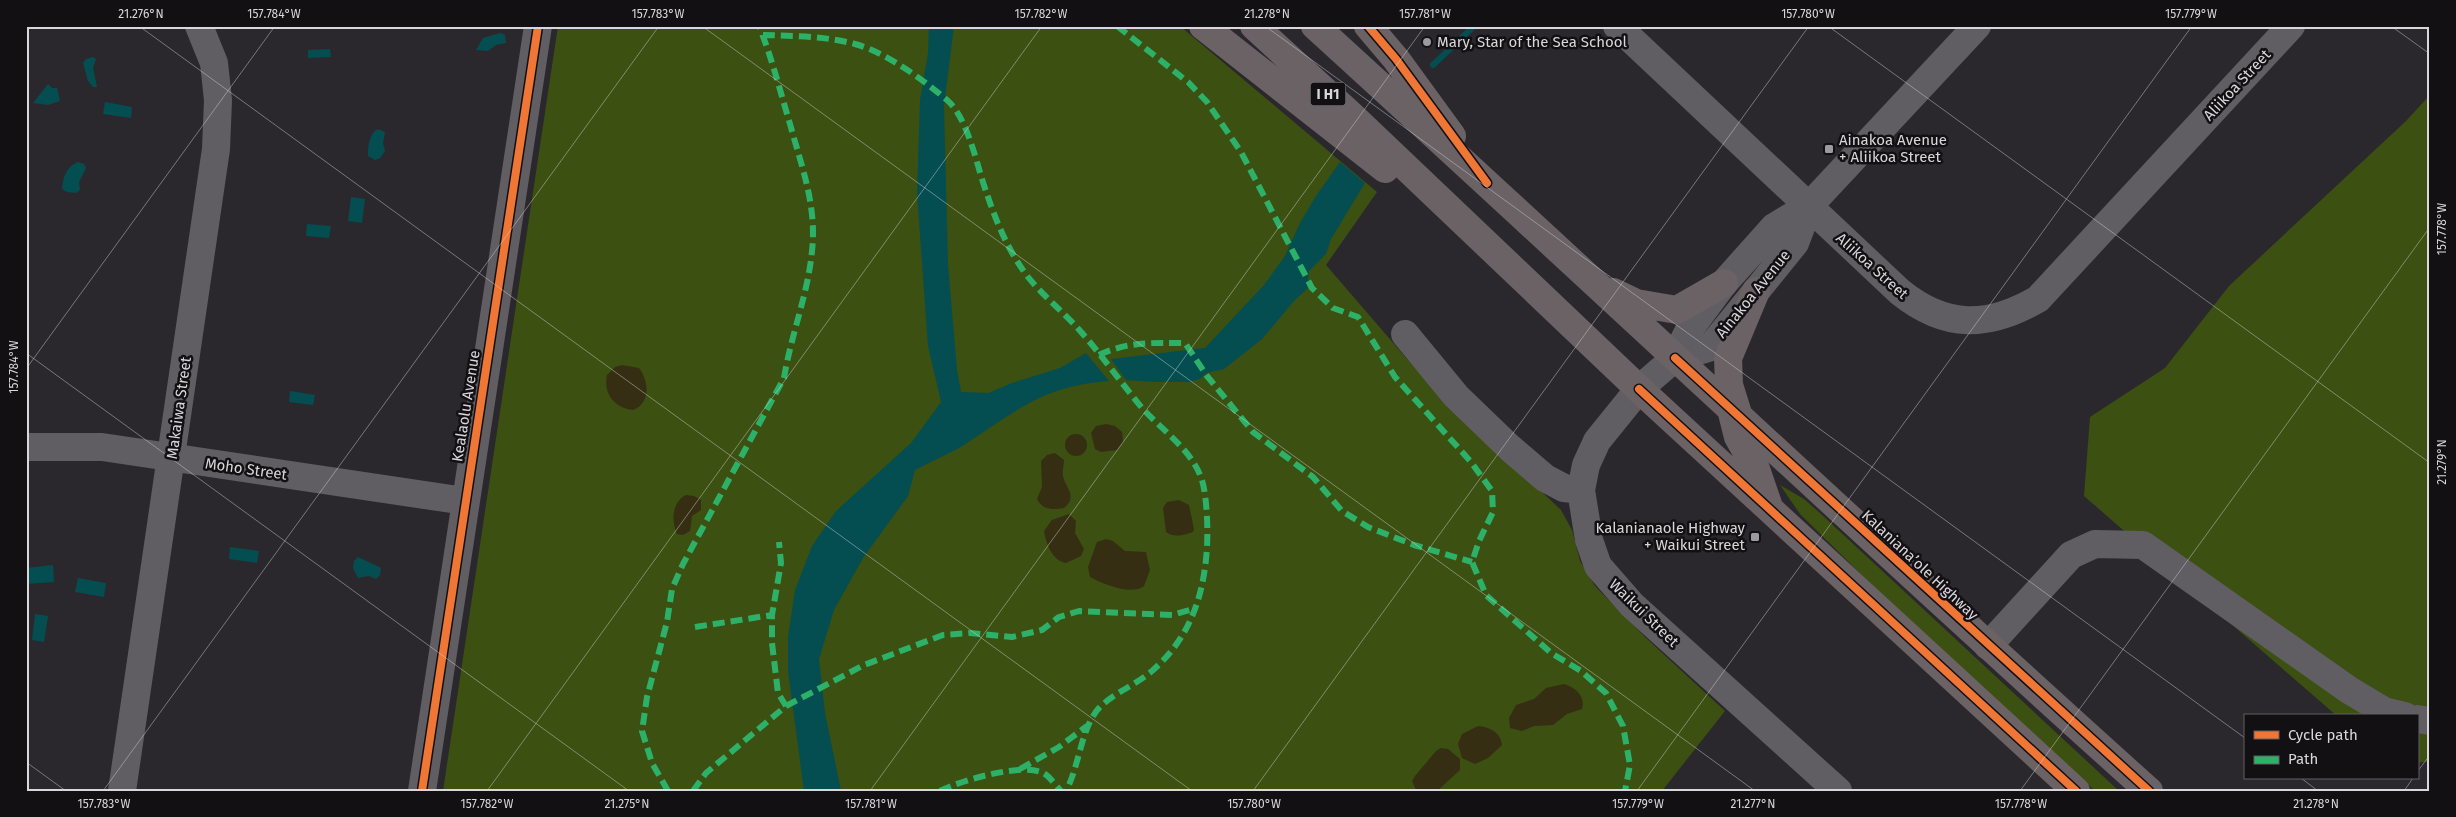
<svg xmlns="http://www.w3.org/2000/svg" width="2456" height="817" font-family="'Fira Sans',sans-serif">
<rect width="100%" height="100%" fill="#2b282d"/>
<!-- green -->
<path fill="#3b5011" d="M 558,26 L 1180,26 L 1377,192 L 1326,265 L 1407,359 L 1451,406 L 1561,510 L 1572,530 L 1580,561 L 1595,586 L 1645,637 L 1725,711 L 1662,791 L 443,791 Z
M 2430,95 L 2430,761 L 2417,763 L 2417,716 L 2337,716 L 2084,496 L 2090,417 L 2165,368 L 2229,286 L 2406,121 Z
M 1780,485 L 1804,499 L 1821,514 L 2119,791 L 2095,791 L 1878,591 L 1800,514 Z"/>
<!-- sand -->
<path fill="#362e13" d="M 622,365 L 639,368 C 649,381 651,403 633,410 C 614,408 603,393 607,375 L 615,367 Z
M 1106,424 L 1115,426 L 1122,432 L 1123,442 L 1117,450 L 1101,452 L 1095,449 L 1091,433 L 1096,426 Z
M1065 445a11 11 0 1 1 22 0a11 11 0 1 1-22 0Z
M 1055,453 L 1064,460 C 1064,465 1062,471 1063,476 C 1066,489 1078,496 1064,508 C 1054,510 1042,510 1037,499 L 1042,487 L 1041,461 L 1047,455 Z
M 686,495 L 694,496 L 701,500 L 701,510 L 692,516 L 690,531 L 683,535 L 677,534 C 671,520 672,502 686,495 Z
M 1179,500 L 1189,505 L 1194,529 L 1193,532 C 1184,535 1174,538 1166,532 L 1163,508 L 1167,502 Z
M 1069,514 L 1076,521 L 1075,533 L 1084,549 L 1081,556 L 1066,563 C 1052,561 1046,543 1044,531 L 1052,520 Z
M 1106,539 L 1113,541 L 1125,551 L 1146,552 L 1150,570 L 1144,586 C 1131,596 1103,584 1090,577 L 1088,567 L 1097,542 Z
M 1564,684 C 1575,687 1586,696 1582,709 L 1567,714 L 1553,725 L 1534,726 L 1522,731 L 1510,728 L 1509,718 L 1516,705 L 1534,699 L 1546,688 Z
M 1478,726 C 1489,727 1501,732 1502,745 L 1488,758 L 1475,764 L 1462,758 L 1458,744 L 1462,734 Z
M 1441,748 L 1448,749 L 1460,759 L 1460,770 L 1437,791 L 1416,790 L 1412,781 L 1415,776 L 1436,751 Z"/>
<!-- water -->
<path fill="#044e51" d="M 929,26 L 954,26 L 944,106 L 948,265 L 957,370 L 961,392 L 988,393 L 1012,383 L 1060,368 L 1086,353 L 1109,381 C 1045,386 1020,408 970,441 C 953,453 933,460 915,470 L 908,496 L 863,558 L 834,610 L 819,659 L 825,713 L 841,791 L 804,791 L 788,671 L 788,637 L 795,590 L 812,546 L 836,511 L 911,443 L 941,402 L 928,346 L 917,193 L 920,100 L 928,53 Z
M 500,33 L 505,35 L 506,43 L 496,45 L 488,51 L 476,50 L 483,38 Z
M 330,49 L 331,57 L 308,58 L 308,50 Z
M 93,57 L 96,59 L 93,68 L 97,87 L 93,87 L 88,81 L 83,63 L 86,59 Z
M 48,84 L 52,88 L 57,88 L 60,101 L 48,105 L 33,103 Z
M 105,102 L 132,107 L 131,118 L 103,114 Z
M 378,129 L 385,132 L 383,143 L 385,151 L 380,158 L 375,160 L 368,156 C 368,147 369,133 378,129 Z
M 78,162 L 84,164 L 86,168 L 79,182 L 80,190 L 76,193 L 67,192 L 62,189 C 63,177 66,167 78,162 Z
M 1340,162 L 1365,183 L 1331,239 L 1326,254 L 1309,271 L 1307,289 L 1294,301 L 1262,339 L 1224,369 L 1206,373 L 1200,379 L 1189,382 L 1155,382 L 1126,380 L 1111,359 L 1205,348 L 1264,285 L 1285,256 L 1300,223 L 1316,196 Z
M 351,197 L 365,199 L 362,223 L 348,221 Z
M 307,224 L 331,226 L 329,238 L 306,236 Z
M 290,391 L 315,395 L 313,405 L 289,402 Z
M 230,547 L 259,551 L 257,563 L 229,559 Z
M 358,557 L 381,568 L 380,575 L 376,579 L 369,576 L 358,578 L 353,568 L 354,561 Z
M 53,565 L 54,582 L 26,584 L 26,568 Z
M 78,578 L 106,583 L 104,597 L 75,592 Z
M 35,614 L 48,616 L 44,642 L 32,640 Z"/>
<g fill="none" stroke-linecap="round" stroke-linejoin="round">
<!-- stream -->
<path stroke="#044e51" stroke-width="6" d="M 1433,65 L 1474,26"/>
<!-- minor -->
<path stroke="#615e63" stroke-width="28" d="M 1617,26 L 1900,292 C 1946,329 1988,328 2038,299 L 2291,26
M 1405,334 L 1456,396 L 1510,448 L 1545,478 L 1564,488 L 1581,490
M 1675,358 L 1711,347 L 1795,243 L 1809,206
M 26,447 L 102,447 L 465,501
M 1988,646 L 2071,555 L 2095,544 L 2143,545 L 2349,690 L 2384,711 L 2405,716
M 2417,719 L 2430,721
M 122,791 L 216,149 L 218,100 L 214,63 L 199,26
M 422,791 L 538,26
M 1838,791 L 1632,605 L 1598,566 L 1589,540 L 1581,490 L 1586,465 L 1597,441 L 1639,389 L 1675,358 L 1689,330 L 1724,283 L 1774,227 L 1809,206 L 1977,26"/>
<!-- highway -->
<path stroke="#6a6264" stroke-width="28" d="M 1203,26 L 1385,169
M 1254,26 L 1351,115 L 1639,389 L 2076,791
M 1315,26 C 1594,280 1868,539 2149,791
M 1368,26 L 1396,59 L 1452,136
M 1613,292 L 1636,303 L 1677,310 L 1724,283
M 1732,413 L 1738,437 L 1756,469 L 1769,507
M 1739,417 L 1729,385 L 1728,358 L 1756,291"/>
<!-- quiet -->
<path stroke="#2db169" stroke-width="6" stroke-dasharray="12 6" stroke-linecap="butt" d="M 1117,26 L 1188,82 L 1207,102 L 1241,152 L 1312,288 L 1333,308 L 1358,317 L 1395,377 L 1471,462 L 1492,491 L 1493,512 L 1479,541 L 1472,562 L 1486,595 L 1551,653 L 1581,671 L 1606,693 L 1623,726 L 1630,765 L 1625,791
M 763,35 C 793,36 825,36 855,44 C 887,53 922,79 947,100 C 969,119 977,168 987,194 C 997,224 1009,252 1028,277 C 1044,297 1065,313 1082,333 C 1103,357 1122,384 1143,409 C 1164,432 1192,450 1202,480 C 1207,497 1208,529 1207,547 C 1204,596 1190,638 1152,671 C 1137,684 1116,692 1101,706 C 1081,725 1080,765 1066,791
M 1099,355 C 1129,341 1153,343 1185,343 L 1207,376 L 1253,432 L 1313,477 L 1342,511 L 1368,527 L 1414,545 L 1472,562
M 695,627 L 772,615
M 786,706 L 864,665 L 943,635 L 970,633 L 1012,637 L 1042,630 L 1059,617 L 1079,611 L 1172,615 L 1197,608
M 1020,769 L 1059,747 L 1087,726
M 668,791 L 652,763 L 642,731 L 647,697 L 667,622 L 672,589 L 683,564 L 784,378 C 791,335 808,294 812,251 C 817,206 802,168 790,124 C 780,91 772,58 759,26
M 693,791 L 706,773 L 786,706 L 778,693 L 772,643 L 772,615 L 781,563 L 779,542
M 940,791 C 959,781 1026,761 1045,774 C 1051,778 1056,786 1061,791"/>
<!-- cycleway casing -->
<g stroke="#131014" stroke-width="11">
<path id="cycleway" d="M 1368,26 L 1396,59 L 1487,183
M 1675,358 L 2149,791
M 1639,389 L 2076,791
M 422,791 L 538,26"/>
</g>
<!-- cycleway -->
<use href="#cycleway" stroke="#f07635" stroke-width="8"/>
</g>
<!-- ticks -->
<path fill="none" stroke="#dad6dc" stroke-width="1" stroke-opacity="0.45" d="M 139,26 L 1192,791M 702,26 L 1755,791M 1265,26 L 2245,738M 1828,26 L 2430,463M 2391,26 L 2430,54M 26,353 L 629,791M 26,369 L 275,26M 26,762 L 66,791M 2417,772 L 2430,755M 2301,778 L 2318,791M 103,791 L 659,26M 487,791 L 1042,26M 870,791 L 1425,26M 1253,791 L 1809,26M 1637,791 L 2192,26M 2020,791 L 2430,227M 2404,791 L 2413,778"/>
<!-- markers -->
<g fill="#9d999f" stroke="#131014" stroke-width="2">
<circle cx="1427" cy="42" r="5"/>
<rect x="1824" y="144" width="10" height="10" rx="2.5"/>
<rect x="1750" y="532" width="10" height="10" rx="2.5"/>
</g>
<g text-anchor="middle" stroke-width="5" stroke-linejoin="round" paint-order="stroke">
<!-- shield labels -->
<rect fill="#131014" stroke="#9e9ba0" stroke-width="1" x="1310.5" y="82.5" width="35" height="23" rx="4"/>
<g font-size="14" font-weight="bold" fill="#dad6dc">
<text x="1328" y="99">I H1</text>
</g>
<!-- poi labels -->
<g font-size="15" fill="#dad6dc" stroke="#131014" text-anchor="start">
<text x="1437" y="47">Mary, Star of the Sea School</text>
<text x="1839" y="145">Ainakoa Avenue<tspan x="1839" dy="17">+ Aliikoa Street</tspan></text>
<text x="1745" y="533" text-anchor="end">Kalanianaole Highway<tspan x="1745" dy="17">+ Waikui Street</tspan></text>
</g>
<!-- street labels -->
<g font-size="15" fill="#dad6dc" stroke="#131014">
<text transform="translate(2237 85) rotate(-47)" y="5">Aliikoa Street</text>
<text transform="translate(1872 266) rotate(42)" y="5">Aliikoa Street</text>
<text transform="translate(1753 294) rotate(-51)" y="5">Ainakoa Avenue</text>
<text transform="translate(466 406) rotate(-81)" y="5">Kealaolu Avenue</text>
<text transform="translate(179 408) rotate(-82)" y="5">Makaiwa Street</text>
<text transform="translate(246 469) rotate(8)" y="5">Moho Street</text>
<text transform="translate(1920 565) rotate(43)" y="5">Kalaniana’ole Highway</text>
<text transform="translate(1644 613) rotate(44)" y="5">Waikui Street</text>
</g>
</g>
<!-- border -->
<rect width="2456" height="817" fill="none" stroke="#131014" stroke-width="55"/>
<!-- legend -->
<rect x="2244" y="714" width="175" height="65" fill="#131014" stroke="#635f64"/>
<rect x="2254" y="731" width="25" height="8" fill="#f07635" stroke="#635f64"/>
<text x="2288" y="740" font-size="15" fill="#dad6dc">Cycle path</text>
<rect x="2254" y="756" width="25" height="8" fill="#2db169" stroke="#635f64"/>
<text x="2288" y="764" font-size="15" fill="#dad6dc">Path</text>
<rect x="28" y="28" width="2400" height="762" fill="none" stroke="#dad6dc" stroke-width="2"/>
<g font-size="12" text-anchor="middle" fill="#dad6dc">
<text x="141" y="18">21.276°N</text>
<text x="274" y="18">157.784°W</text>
<text x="658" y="18">157.783°W</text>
<text x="1041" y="18">157.782°W</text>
<text x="1267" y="18">21.278°N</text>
<text x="1425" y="18">157.781°W</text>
<text x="1808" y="18">157.780°W</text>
<text x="2191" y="18">157.779°W</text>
<text transform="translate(2442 229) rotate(-90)" y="4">157.778°W</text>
<text transform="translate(14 367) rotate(-90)" y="4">157.784°W</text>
<text transform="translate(2442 462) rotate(-90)" y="4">21.279°N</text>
<text x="104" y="808">157.783°W</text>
<text x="487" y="808">157.782°W</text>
<text x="627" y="808">21.275°N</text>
<text x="871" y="808">157.781°W</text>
<text x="1254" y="808">157.780°W</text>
<text x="1638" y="808">157.779°W</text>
<text x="1753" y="808">21.277°N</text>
<text x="2021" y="808">157.778°W</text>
<text x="2316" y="808">21.278°N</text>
</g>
</svg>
